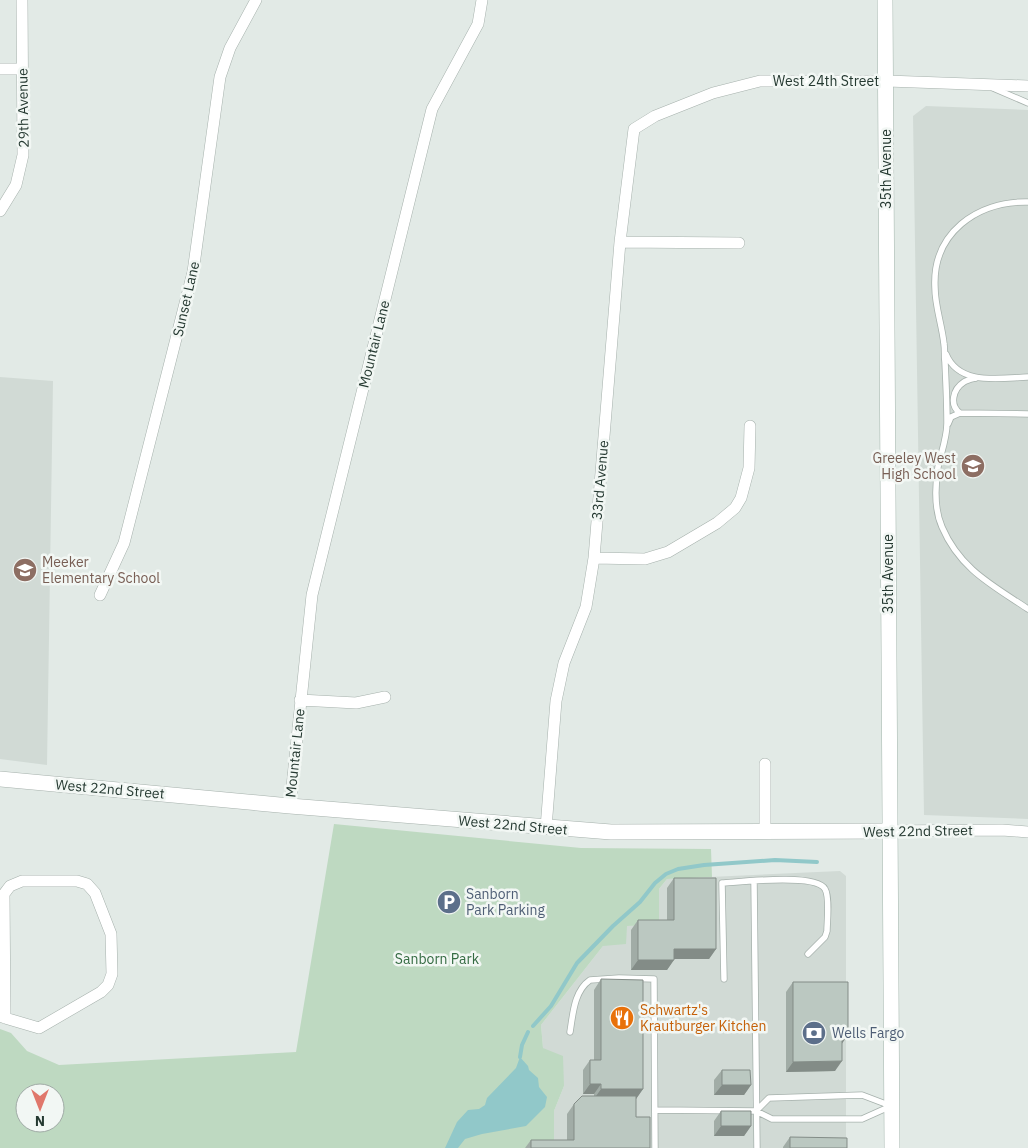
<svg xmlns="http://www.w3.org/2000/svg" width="1028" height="1148" font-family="'IBM Plex Sans',sans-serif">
<rect width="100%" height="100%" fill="#e2eae6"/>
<!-- built -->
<path fill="#d1dad5" d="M 926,106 L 1028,110 L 1028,819 L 924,815 L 913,116 Z
M 0,377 L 53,381 L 47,765 L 0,759 Z
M 840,871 L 846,876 L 846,1148 L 554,1148 L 554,1111 L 564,1086 L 543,1048 L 541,1025 L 603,946 L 626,926 L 659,925 L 659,889 L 667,879 Z"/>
<!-- green -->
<path fill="#bed9c1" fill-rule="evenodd" d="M 334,824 L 581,848 L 711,849 L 712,877 L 667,879 L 659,889 L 659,925 L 627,926 L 626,944 L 603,946 L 541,1025 L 543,1048 L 563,1056 L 564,1086 L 554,1111 L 554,1148 L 0,1148 L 0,1029 L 11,1033 L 27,1051 L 59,1065 L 296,1052 ZM 25,1093 L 55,1093 L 55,1123 L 25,1123 Z"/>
<!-- water -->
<path fill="#91c8c9" d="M 520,1057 L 528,1066 L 529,1070 L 538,1078 L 539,1087 L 547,1097 L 545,1107 L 526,1126 L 482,1134 L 465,1139 L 458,1148 L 445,1148 L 457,1122 L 468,1110 L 479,1109 L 485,1105 L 487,1098 L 516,1068 Z"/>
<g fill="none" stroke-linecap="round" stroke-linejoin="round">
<!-- stream -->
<path stroke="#91c8c9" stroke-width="4" d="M 533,1026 L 551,1006 L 577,963 L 613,926 L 640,902 L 655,883 L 666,874 L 678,869 L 704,865 L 775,860 L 817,862
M 520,1057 L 522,1045 L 528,1032"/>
<!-- service casing -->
<g stroke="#a6b1ac" stroke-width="7">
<path id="service" d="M 993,88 L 1028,103
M 1028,202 C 977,201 932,233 935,288 C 935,306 942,325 944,344 C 945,350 944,356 945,362 C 946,383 947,403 947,423 C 947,438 941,453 938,467 C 935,487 934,509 942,527 C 960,569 992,585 1028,609
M 946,354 C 959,386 999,378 1028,377
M 960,413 C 949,405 953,389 964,382 C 967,380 972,379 976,378
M 948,424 L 951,417 L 960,413 L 1028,414
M 754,881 L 757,1148
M 724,979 L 722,883 C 740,882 816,873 825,889 C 830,897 827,922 827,931 L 825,937 L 808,954
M 570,1032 C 573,1014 574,991 590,980 L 619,978 L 654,979 L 655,1148
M 655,1110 L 756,1111 L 772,1119 L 862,1119 L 891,1106
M 756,1111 L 769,1098 L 862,1095 L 891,1106"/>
</g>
<!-- minor casing -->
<g stroke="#a6b1ac" stroke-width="12">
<path id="minor" d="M 0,69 L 22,69
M 0,211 L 16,185 L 23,155 L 22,0
M 620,242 L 739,243
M 594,558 L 645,559 L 668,552 L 717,523 L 735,508 L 741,498 L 749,468 L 750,426
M 100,595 L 124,543 L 193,272 L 220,77 L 230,48 L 256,0
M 300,700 L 356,703 L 385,697
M 765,764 L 765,832
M 290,806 L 312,595 L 432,109 L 478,24 L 482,0
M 546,828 L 556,701 L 564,663 L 586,607 L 594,558 L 620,242 L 634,129 L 655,116 L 713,93 L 760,81 L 887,81 L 1028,86
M 890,831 L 1002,830 L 1028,832
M 0,1016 L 5,1018 L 39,1028 L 101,992 L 108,985 L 112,974 L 111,934 L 95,893 L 87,884 L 77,881 L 22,881 L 10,886 L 4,894 L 5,1018"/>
</g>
<!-- tertiary casing -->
<g stroke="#a6b1ac" stroke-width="16">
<path id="tertiary" d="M 0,779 L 290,806 L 611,832 L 890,831"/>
</g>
<!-- secondary casing -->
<g stroke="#a3b5ac" stroke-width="16">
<path id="secondary" d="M 885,0 L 892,1148"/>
</g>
<!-- service -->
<use href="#service" stroke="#fff" stroke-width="5.5"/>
<!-- minor -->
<use href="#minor" stroke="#fff" stroke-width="11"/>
<!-- tertiary -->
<use href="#tertiary" stroke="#fff" stroke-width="15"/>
<!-- secondary -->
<use href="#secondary" stroke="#fff" stroke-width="15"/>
</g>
<!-- wall -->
<path fill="#a1aca6" d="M 674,878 L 716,949 L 709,959 L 674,959 L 667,970 L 631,970 L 631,930 L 638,920 L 667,920 L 667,888 Z
M 601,979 L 643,1089 L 636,1099 L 636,1117 L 650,1148 L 525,1148 L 531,1140 L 567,1140 L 567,1114 L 574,1104 L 594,1096 L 594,1094 L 583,1094 L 583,1070 L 590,1060 L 594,1060 L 594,990 Z
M 793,982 L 842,1044 L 835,1071 L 786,1072 L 786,992 Z
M 722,1070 L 751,1085 L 744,1095 L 714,1095 L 714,1080 Z
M 721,1111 L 751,1126 L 744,1136 L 714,1136 L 714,1121 Z
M 790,1137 L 847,1148 L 783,1148 L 783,1147 Z"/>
<!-- shaded-wall -->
<path fill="#838c87" d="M 674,949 L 716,949 L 709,959 L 667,959 Z
M 638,960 L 674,960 L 667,970 L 631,970 Z
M 842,1035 L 848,1035 L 841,1045 Z
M 842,1061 L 835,1071 L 786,1072 L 793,1062 Z
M 590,1084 L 601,1084 L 594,1094 L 583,1094 Z
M 722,1085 L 751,1085 L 744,1095 L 714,1095 Z
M 601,1089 L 643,1089 L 636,1099 L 594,1099 Z
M 721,1126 L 751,1126 L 744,1136 L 714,1136 Z"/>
<!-- building -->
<path fill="#bbc8c1" stroke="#838c87" d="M 674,878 L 716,878 L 716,949 L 674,949 L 674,960 L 638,960 L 638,920 L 674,920 Z
M 601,979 L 643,980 L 643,1089 L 601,1089 L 601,1084 L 590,1084 L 590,1060 L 601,1060 Z
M 793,982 L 848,982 L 848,1035 L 842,1035 L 842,1061 L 793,1062 Z
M 722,1070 L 750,1070 L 751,1085 L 722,1085 Z
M 582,1096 L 636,1096 L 636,1117 L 650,1117 L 650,1148 L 531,1148 L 531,1140 L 574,1140 L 574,1104 Z
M 721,1111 L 751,1111 L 751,1126 L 721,1126 Z
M 790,1137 L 847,1138 L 847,1148 L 790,1148 Z"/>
<!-- icons -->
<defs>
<g id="school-disc" transform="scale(1.25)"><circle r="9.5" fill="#8d6e63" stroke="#f2f7f4"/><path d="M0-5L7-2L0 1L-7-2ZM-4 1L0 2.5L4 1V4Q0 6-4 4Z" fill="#fff"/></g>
<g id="parking-disc" transform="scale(1.25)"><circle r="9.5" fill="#5c6f8a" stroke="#f2f7f4"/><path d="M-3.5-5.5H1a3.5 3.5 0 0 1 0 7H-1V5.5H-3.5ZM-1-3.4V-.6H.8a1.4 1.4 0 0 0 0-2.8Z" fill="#fff"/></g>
<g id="restaurant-disc" transform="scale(1.25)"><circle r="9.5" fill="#e8710a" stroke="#f2f7f4"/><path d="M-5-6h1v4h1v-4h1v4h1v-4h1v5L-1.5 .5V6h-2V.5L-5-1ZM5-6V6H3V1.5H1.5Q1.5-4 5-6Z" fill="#fff"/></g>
<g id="bank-disc" transform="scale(1.25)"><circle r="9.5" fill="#5c6f8a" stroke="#f2f7f4"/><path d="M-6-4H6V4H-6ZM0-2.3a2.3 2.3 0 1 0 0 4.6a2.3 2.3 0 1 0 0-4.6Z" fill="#fff"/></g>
</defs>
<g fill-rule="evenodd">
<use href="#school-disc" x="973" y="466"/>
<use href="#school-disc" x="25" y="570"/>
<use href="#parking-disc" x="449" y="902"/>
<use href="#restaurant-disc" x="622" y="1018"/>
<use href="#bank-disc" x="814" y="1033"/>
</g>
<g text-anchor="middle" stroke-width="5" stroke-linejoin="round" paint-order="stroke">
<!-- street labels -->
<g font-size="14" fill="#253931" stroke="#f2f7f4">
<text x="826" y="86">West 24th Street</text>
<text transform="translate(23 108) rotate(-91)" y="5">29th Avenue</text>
<text transform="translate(886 169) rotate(-90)" y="5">35th Avenue</text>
<text transform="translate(186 299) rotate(-77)" y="5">Sunset Lane</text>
<text transform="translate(374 344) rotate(-76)" y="5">Mountair Lane</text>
<text transform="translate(600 480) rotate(-85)" y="5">33rd Avenue</text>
<text transform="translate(888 574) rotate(-90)" y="5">35th Avenue</text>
<text transform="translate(295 753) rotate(-84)" y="5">Mountair Lane</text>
<text transform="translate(110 789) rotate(5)" y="5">West 22nd Street</text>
<text transform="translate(513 825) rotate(5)" y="5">West 22nd Street</text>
<text transform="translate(918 831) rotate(-1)" y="5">West 22nd Street</text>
</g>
<!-- education labels -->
<g font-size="14" fill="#785e54" stroke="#f2f7f4" text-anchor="end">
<text x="956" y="463">Greeley West<tspan x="956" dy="16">High School</tspan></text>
<text x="42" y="567" text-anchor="start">Meeker<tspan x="42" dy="16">Elementary School</tspan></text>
</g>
<!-- service labels -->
<g font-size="14" fill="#4e5e75" stroke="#f2f7f4" text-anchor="start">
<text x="466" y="899">Sanborn<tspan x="466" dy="16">Park Parking</tspan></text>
<text x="832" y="1038">Wells Fargo</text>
</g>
<!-- park labels -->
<g font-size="14" fill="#346b42" stroke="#f2f7f4">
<text x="437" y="964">Sanborn Park</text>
</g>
<!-- food labels -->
<g font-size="14" fill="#c56008" stroke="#f2f7f4" text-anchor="start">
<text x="640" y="1015">Schwartz's<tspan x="640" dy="16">Krautburger Kitchen</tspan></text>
</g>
</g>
<!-- north arrow -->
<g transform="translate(40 1108) rotate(180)"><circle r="24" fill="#f2f7f4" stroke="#a0aba6"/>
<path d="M0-4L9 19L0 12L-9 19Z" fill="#e0776b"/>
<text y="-8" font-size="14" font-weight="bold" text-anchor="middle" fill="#253931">N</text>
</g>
</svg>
